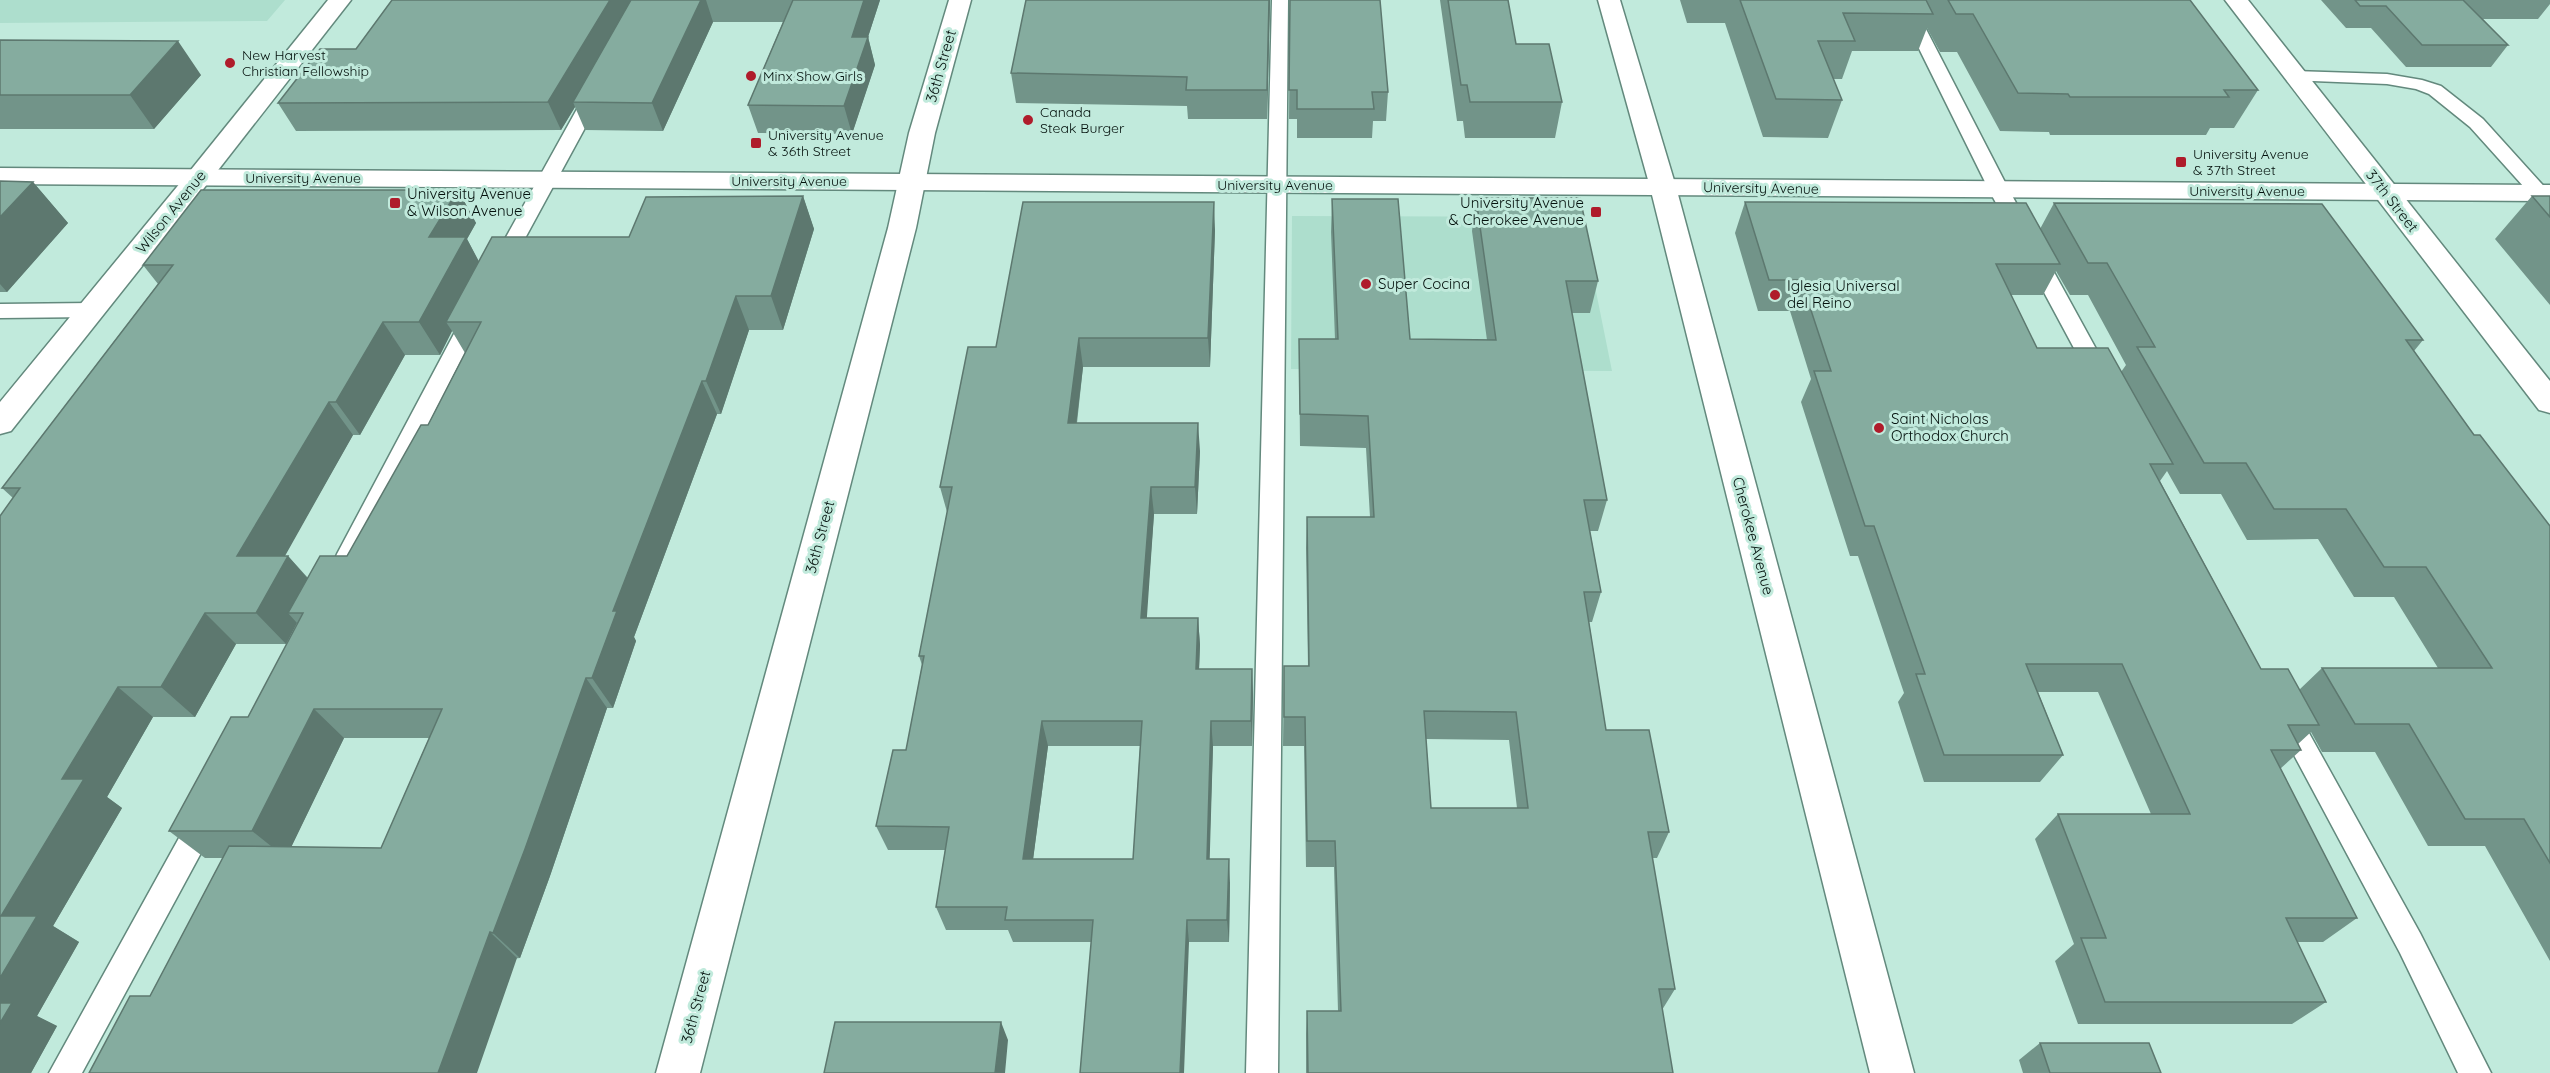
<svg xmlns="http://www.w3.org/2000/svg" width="2550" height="1073" font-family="Quicksand,sans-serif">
<rect width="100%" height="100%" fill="#c1eadc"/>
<!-- built -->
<path fill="#addecd" d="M 0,0 L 285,0 L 267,21 L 0,23 Z
M 1292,216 L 1581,217 L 1612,371 L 1291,369 Z"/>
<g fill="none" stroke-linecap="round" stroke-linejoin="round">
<!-- lane casing -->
<g stroke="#63897d" stroke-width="3">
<path id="lane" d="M 1272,0 L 1288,0 L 1278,1073 L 1246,1073 Z
M 1895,0 L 1911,0 L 2009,190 L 2112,378 L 2109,383 L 2101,386 L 2093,383 L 2090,378 L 1989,190 Z
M 2294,71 L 2387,74 L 2422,80 L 2441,86 L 2483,119 L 2550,193 L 2547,197 L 2533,197 L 2470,127 L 2429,94 L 2416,89 L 2387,84 L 2288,80 L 2285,76 L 2288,72 Z
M 596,86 L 602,87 L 605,91 L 510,266 L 507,271 L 500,273 L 493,271 L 490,266 L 587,91 L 590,87 Z
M 93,303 L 100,305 L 103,310 L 100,315 L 93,317 L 0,318 L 0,304 Z
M 474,308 L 481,310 L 484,315 L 355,568 L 346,571 L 337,568 L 334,561 L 337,554 L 464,315 L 467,310 Z
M 2285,703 L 2294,706 L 2420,933 L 2491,1073 L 2458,1073 L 2400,953 L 2272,714 L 2276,706 Z
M 205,805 L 215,809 L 219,818 L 215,827 L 82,1073 L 49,1073 L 195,809 Z"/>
</g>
<!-- street casing -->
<g stroke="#63897d" stroke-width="3">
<path id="street" d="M 949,0 L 971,0 L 935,133 L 916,228 L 700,1073 L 656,1073 L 888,228 L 909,133 Z
M 1598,0 L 1620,0 L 1676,187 L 1914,1073 L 1870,1073 L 1650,187 Z
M 2225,0 L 2248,0 L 2550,381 L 2550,413 L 2539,410 Z
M 199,169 L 208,171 L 212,177 L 208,183 L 11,431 L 0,434 L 0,402 L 190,171 Z"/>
</g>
<!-- secondary casing -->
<g stroke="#63897d" stroke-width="3">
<path id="secondary" d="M 328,0 L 351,0 L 208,183 L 199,185 L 190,183 L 186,177 L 190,171 Z"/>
</g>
<!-- primary casing -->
<g stroke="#63897d" stroke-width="3">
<path id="primary" d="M 0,168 L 2550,185 L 2550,201 L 0,184 Z"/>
</g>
<!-- lane -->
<use href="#lane" fill="#fff" fill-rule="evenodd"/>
<!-- street -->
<use href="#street" fill="#fff" fill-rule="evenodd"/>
<!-- secondary -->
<use href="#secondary" fill="#fff" fill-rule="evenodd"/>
<!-- primary -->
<use href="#primary" fill="#fff" fill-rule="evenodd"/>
</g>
<!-- wall -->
<path fill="#729489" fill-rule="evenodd" d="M 392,0 L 880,0 L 868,37 L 875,65 L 852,134 L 758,133 L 748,105 L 783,22 L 713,22 L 663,131 L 585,130 L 575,107 L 561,130 L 296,131 L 278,103 L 356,49 Z
M 1026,0 L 1270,0 L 1267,119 L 1188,119 L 1187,106 L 1016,103 L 1011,73 Z
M 1290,0 L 1388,92 L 1386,121 L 1373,121 L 1372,138 L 1297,138 L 1297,119 L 1289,119 Z
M 1440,0 L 1508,0 L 1516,44 L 1562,102 L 1555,138 L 1465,138 L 1463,121 L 1457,121 Z
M 1680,0 L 2190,0 L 2258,90 L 2234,128 L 2210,128 L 2206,135 L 2050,135 L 2049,132 L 2000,131 L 1957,52 L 1940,52 L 1927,28 L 1918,51 L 1852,51 L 1842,79 L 1833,79 L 1842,100 L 1828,138 L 1763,137 L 1725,23 L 1687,23 Z
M 2321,0 L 2550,0 L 2550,4 L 2538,19 L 2483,19 L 2508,45 L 2491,67 L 2406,67 L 2371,28 L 2346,28 Z
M 0,40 L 201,75 L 154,129 L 0,129 Z
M 0,181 L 33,182 L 68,223 L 7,292 L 0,292 Z
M 458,190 L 476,223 L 467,239 L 479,262 L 629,237 L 803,196 L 814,229 L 783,330 L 749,330 L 721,414 L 717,414 L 634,637 L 636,641 L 613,708 L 607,708 L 550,876 L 520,958 L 150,996 L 223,858 L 205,858 L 169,831 L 248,717 L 298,623 L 297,623 L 286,644 L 236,644 L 195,717 L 153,717 L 107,797 L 122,808 L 53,926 L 79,942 L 37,1016 L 57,1026 L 31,1073 L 13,498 L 2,488 L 158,284 L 143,265 ZM 452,331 L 465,353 L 428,425 L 347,556 L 308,578 L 288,556 L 284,556 L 353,435 L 360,435 L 405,355 L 440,355 ZM 344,738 L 429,738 L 381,848 L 291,847 Z
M 2532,196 L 2550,196 L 2550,305 L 2495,239 Z
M 1476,198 L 1598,281 L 1590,313 L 1572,313 L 1607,500 L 1598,531 L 1590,531 L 1601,592 L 1592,622 L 1589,622 L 1606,730 L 1669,832 L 1657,858 L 1652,858 L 1675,989 L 1662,1010 L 1673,1073 L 1306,1073 L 1306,1034 L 1307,1011 L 1338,1011 L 1334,867 L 1306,867 L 1304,746 L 1283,746 L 1284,666 L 1308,666 L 1306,548 L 1307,517 L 1370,517 L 1366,448 L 1300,446 L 1299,339 L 1335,339 L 1331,232 L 1332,199 L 1410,339 L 1487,340 L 1472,231 ZM 1426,739 L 1509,740 L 1517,808 L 1431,808 Z
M 1745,202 L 2040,229 L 2054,203 L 2423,340 L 2414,351 L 2474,435 L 2550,526 L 2550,961 L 2485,846 L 2428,846 L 2375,752 L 2322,752 L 2311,732 L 2298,744 L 2301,750 L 2280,769 L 2357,918 L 2323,942 L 2297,942 L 2326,1002 L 2292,1024 L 2078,1024 L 2055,961 L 2074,944 L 2035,839 L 2058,814 L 2151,814 L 2098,692 L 2038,692 L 2063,755 L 2040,782 L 1924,782 L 1898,702 L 1904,693 L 1858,556 L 1850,556 L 1801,402 L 1811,379 L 1790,311 L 1758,311 L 1735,233 ZM 2056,271 L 2070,295 L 2088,295 L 2126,365 L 2121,372 L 2037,348 L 2011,295 L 2043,295 ZM 2167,471 L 2180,494 L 2221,494 L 2247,540 L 2318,539 L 2354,597 L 2394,597 L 2438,668 L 2322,668 L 2299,690 L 2261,669 L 2160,481 Z
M 1215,230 L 1210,367 L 1083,367 L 1077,423 L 1200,451 L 1197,514 L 1154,514 L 1146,618 L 1198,618 L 1200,645 L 1199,669 L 1252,669 L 1253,695 L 1252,746 L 1213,746 L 1209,859 L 1230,883 L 1229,942 L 1013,942 L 1008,930 L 946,930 L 936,907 L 945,850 L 888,850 L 876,826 L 906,750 L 922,665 L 919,656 L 947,512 L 940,487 L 996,347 ZM 1048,746 L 1140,746 L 1133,859 L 1033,859 Z
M 2040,1043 L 2161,1073 L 2023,1073 L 2019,1060 Z"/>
<!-- shaded-wall -->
<path fill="#5d786f" d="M 610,0 L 638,0 L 573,102 L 575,107 L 561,130 L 548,102 Z
M 701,0 L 706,0 L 713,22 L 663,131 L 652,103 Z
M 864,0 L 880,0 L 868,37 L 875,65 L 852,134 L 844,106 L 852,37 Z
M 1269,0 L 1270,0 L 1267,119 L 1267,90 Z
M 178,41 L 201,75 L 154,129 L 130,95 Z
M 33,182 L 68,223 L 7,292 L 0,284 L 0,217 Z
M 458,190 L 476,223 L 467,239 L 484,271 L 446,322 L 452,331 L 440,355 L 419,322 L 429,237 Z
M 803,196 L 814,229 L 783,330 L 771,296 Z
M 1214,202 L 1215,230 L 1210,367 L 1208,338 Z
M 736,296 L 749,330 L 721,414 L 706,381 Z
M 383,322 L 405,355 L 360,435 L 336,402 Z
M 1079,338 L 1083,367 L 1073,451 L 1068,423 Z
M 702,381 L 717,414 L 634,637 L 636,641 L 613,708 L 592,678 L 613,611 Z
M 329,402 L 353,435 L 267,588 L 237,556 Z
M 1198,423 L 1200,451 L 1197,514 L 1195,487 Z
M 1151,487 L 1154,514 L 1145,645 L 1141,618 Z
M 288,556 L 316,588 L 288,613 L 297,623 L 286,644 L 256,613 Z
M 205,613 L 236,644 L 195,717 L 161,687 Z
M 1198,618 L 1200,645 L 1198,695 L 1196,669 Z
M 1252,669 L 1253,695 L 1252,746 L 1251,721 Z
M 586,678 L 607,708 L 550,876 L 520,958 L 493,933 Z
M 118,687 L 153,717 L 107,797 L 122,808 L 53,926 L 79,942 L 37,1016 L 57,1026 L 31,1073 L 0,1073 L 0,978 L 1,916 L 62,779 Z
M 314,709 L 344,738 L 286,858 L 252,831 Z
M 1042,721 L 1048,746 L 1030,883 L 1023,859 Z
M 1211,721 L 1213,746 L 1209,883 L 1207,859 Z
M 1229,859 L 1230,883 L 1229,942 L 1227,920 Z
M 1187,920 L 1189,942 L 1184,1073 L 1180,1073 Z
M 490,932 L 517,958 L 477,1073 L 438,1073 Z
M 1001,1022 L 1008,1040 L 1005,1073 L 995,1073 Z"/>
<!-- building -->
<path fill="#85ac9f" stroke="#5d786f" stroke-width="1.5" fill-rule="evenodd" d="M 392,0 L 610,0 L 548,102 L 278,103 L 320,49 L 356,49 Z
M 631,0 L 701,0 L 652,103 L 573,102 Z
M 793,0 L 864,0 L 852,37 L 868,37 L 844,106 L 748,105 Z
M 1026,0 L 1269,0 L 1267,90 L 1186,90 L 1187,77 L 1011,73 Z
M 1290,0 L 1380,0 L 1388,92 L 1372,92 L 1374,109 L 1297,109 L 1297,90 L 1289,90 Z
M 1448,0 L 1508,0 L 1516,44 L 1549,44 L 1562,102 L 1470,102 L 1467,85 L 1461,85 Z
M 1740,0 L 1926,0 L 1933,14 L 1843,13 L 1855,41 L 1818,41 L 1842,100 L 1776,99 Z
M 1948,0 L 2190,0 L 2258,90 L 2224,90 L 2229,97 L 2070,97 L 2068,94 L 2018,93 L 1973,14 L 1956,14 Z
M 2355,0 L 2463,0 L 2508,45 L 2422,45 L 2386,6 L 2360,6 Z
M 0,40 L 178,41 L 130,95 L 0,95 Z
M 0,181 L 33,182 L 0,217 Z
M 201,190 L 458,190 L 429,237 L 466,237 L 419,322 L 383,322 L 336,402 L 329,402 L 237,556 L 288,556 L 256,613 L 205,613 L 161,687 L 118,687 L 62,779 L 84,779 L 1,916 L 37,916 L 0,978 L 0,516 L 20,488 L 2,488 L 173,265 L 143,265 Z
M 803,196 L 771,296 L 736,296 L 706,381 L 702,381 L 613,611 L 617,611 L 592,678 L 586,678 L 525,849 L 493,933 L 490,932 L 438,1073 L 89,1073 L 130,996 L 150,996 L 229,846 L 381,848 L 442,709 L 314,709 L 252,831 L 169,831 L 231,717 L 248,717 L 303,613 L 288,613 L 320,556 L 347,556 L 421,425 L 428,425 L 481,322 L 446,322 L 492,237 L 629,237 L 646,197 Z
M 2532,196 L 2550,196 L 2550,217 Z
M 1476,198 L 1580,198 L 1598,281 L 1566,281 L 1607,500 L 1584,500 L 1601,592 L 1584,592 L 1606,730 L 1649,730 L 1669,832 L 1648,832 L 1675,989 L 1659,989 L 1673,1073 L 1308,1073 L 1307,1011 L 1341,1011 L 1335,841 L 1307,841 L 1305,717 L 1284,717 L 1284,666 L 1309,666 L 1307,517 L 1374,517 L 1368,416 L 1300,414 L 1299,339 L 1338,339 L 1332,199 L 1398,199 L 1410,339 L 1496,340 ZM 1424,711 L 1516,712 L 1528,808 L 1431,808 Z
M 1023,202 L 1214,202 L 1208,338 L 1079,338 L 1068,423 L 1198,423 L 1195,487 L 1151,487 L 1141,618 L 1198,618 L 1196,669 L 1252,669 L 1251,721 L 1211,721 L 1207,859 L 1229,859 L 1227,920 L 1187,920 L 1180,1073 L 1080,1073 L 1093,920 L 1005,920 L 1007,907 L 936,907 L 949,827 L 876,826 L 893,750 L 906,750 L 924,656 L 919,656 L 952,487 L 940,487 L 968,347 L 996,347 ZM 1042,721 L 1142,721 L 1133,859 L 1023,859 Z
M 1745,202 L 2026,203 L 2060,264 L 1996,264 L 2037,348 L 2108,348 L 2173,464 L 2150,464 L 2261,669 L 2288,669 L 2319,725 L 2288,725 L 2301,750 L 2271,750 L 2357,918 L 2286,918 L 2326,1002 L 2105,1002 L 2081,938 L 2106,938 L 2058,814 L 2190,814 L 2122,664 L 2026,664 L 2063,755 L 1944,755 L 1916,674 L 1925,674 L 1874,526 L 1865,526 L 1814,371 L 1831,371 L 1801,280 L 1769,280 Z
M 2054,203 L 2322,204 L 2423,340 L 2406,340 L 2474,435 L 2480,435 L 2550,526 L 2550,863 L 2524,819 L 2465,819 L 2409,724 L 2355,724 L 2322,668 L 2492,668 L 2426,567 L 2384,567 L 2346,509 L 2274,509 L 2246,463 L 2204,463 L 2137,347 L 2155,347 L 2107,263 L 2088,263 Z
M 0,1003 L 12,1003 L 0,1023 Z
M 835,1022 L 1001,1022 L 995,1073 L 824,1073 Z
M 2040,1043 L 2149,1043 L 2161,1073 L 2050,1073 Z"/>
<!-- markers -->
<g fill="#af1c2b" stroke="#c1eadc" stroke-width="2">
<circle cx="230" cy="63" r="6"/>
<circle cx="751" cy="76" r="6"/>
<circle cx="1028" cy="120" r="6"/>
<rect x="750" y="137" width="12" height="12" rx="3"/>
<rect x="2175" y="156" width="12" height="12" rx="3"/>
<rect x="389" y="197" width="12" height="12" rx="3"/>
<rect x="1590" y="206" width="12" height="12" rx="3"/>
<circle cx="1366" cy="284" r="6"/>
<circle cx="1775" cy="295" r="6"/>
<circle cx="1879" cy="428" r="6"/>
</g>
<g text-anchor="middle" stroke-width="6" stroke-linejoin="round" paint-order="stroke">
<!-- far-poi labels -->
<g font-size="14" fill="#04110d" stroke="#c1eadc" text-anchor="start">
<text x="242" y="60">New Harvest<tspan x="242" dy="16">Christian Fellowship</tspan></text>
<text x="763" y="81">Minx Show Girls</text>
<text x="1040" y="117">Canada<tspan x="1040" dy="16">Steak Burger</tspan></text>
<text x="768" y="140">University Avenue<tspan x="768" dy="16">&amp; 36th Street</tspan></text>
<text x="2193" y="159">University Avenue<tspan x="2193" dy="16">&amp; 37th Street</tspan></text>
</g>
<!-- far-street labels -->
<g font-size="14" fill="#04110d" stroke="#c1eadc">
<text x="303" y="183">University Avenue</text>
<text x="789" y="186">University Avenue</text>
<text x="1275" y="190">University Avenue</text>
<text transform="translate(1761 188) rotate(1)" y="5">University Avenue</text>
<text x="2247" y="196">University Avenue</text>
</g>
<!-- street labels -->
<g font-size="15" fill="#04110d" stroke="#c1eadc">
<text transform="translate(941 66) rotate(-74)" y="5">36th Street</text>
<text transform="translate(2392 201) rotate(52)" y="5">37th Street</text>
<text transform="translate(171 212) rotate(-51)" y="5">Wilson Avenue</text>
<text transform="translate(1753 536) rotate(75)" y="5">Cherokee Avenue</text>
<text transform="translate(820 537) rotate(-75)" y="5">36th Street</text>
<text transform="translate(696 1007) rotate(-75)" y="5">36th Street</text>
</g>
<!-- poi labels -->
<g font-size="15" fill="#04110d" stroke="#c1eadc" text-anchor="start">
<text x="407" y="199">University Avenue<tspan x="407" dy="17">&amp; Wilson Avenue</tspan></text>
<text x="1584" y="208" text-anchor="end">University Avenue<tspan x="1584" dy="17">&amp; Cherokee Avenue</tspan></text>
<text x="1378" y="289">Super Cocina</text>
<text x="1787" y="291">Iglesia Universal<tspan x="1787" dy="17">del Reino</tspan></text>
<text x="1891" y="424">Saint Nicholas<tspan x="1891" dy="17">Orthodox Church</tspan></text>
</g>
</g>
</svg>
